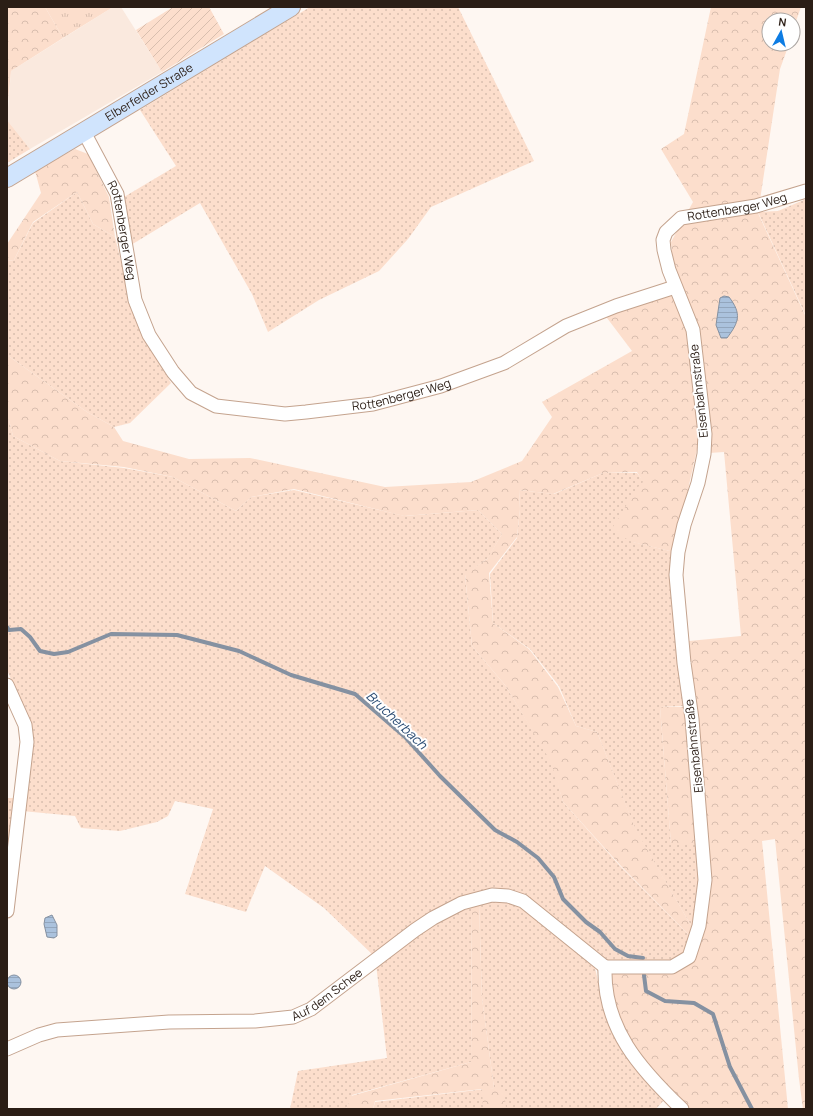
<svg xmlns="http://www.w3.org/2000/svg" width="813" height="1116" font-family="Manrope,sans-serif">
<defs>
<pattern id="grass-dots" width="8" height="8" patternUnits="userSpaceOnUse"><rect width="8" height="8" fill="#fcdecc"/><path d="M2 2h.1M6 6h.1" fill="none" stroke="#d8beae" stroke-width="1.8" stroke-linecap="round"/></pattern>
<pattern id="forest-crowns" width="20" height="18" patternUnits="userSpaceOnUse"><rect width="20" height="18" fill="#fcdecc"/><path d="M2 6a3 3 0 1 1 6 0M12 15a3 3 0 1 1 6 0" fill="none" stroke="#d8beae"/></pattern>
<pattern id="park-tufts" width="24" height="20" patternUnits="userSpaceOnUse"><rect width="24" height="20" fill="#fcdecc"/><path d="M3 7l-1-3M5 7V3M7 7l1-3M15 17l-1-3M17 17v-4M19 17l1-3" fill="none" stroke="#d8beae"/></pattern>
<pattern id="garden-furrows" width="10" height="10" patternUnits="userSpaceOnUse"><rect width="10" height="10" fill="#fcdecc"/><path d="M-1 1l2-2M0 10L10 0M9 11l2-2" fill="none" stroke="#d8beae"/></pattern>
<pattern id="water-rules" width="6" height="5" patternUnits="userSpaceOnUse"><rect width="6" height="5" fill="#abc2dd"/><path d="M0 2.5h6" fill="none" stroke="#93a6bd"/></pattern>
</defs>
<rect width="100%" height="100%" fill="#fef7f2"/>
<!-- built -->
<path fill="#fae9de" d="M 113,7 L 121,7 L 162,72 L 30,149 L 7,120 L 11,71 Z"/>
<!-- grass -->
<path fill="url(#grass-dots)" d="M 310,7 L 458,7 L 534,161 L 431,207 L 408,239 L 379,271 L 319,300 L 268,332 L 252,294 L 200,203 L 131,245 L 124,197 L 176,166 L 140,110 Z
M 7,120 L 30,149 L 7,163 Z
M 77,192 L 93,224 L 115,237 L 134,313 L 152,351 L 171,383 L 130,423 L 114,427 L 87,412 L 7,355 L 7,261 L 14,260 L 33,223 Z
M 806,199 L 806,316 L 758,212 L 778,211 Z
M 7,419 L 9,420 L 13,436 L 60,461 L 124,468 L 173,477 L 236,511 L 251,497 L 294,490 L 405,516 L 478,510 L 502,534 L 488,558 L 465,575 L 472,646 L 505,685 L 552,762 L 563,802 L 620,866 L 691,937 L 685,952 L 675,960 L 649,964 L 616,963 L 600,959 L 526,901 L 473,897 L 374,956 L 324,908 L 265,866 L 246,912 L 185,894 L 213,809 L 175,801 L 168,816 L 157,822 L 120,831 L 81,828 L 75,816 L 22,811 L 34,742 L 27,716 L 7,670 Z
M 603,473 L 637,473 L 644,482 L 633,542 L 674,552 L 672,580 L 683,706 L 660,707 L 671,844 L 696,843 L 699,880 L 693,929 L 636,831 L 597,732 L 576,726 L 559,686 L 530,649 L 493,623 L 490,574 L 517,538 L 520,509 L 519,490 L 554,494 Z
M 7,798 L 17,798 L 7,885 Z
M 495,901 L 515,904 L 552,930 L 595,968 L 606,1014 L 629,1061 L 665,1099 L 656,1109 L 373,1109 L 375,1102 L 494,1088 L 482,998 L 479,903 Z
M 472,907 L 471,1062 L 352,1095 L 346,1109 L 290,1109 L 298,1071 L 387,1058 L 376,964 L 436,921 Z"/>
<!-- forest -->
<path fill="url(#forest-crowns)" d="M 7,7 L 45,7 L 63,38 L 11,71 L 7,112 Z
M 711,7 L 801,7 L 793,30 L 793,20 L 769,20 L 769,44 L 789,44 L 780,69 L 758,213 L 806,317 L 806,1109 L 803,1109 L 799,1079 L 775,839 L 762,841 L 788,1109 L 687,1109 L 635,1057 L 613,1014 L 612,971 L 692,958 L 706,844 L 671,844 L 660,707 L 696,707 L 689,641 L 741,636 L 724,452 L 709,453 L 710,435 L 673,267 L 671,242 L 693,202 L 661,149 L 684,134 Z
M 75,149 L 88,154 L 109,197 L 115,237 L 93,224 L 77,192 L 33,222 L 14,260 L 7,261 L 7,244 L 41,193 L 35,171 Z
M 671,294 L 677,302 L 687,331 L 700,436 L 674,552 L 632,542 L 611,530 L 637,488 L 643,482 L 637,472 L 603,473 L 553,494 L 519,490 L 520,509 L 517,537 L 489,573 L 493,623 L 529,649 L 558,687 L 576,726 L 597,732 L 636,830 L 693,929 L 690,936 L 620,865 L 563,802 L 551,762 L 505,685 L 472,646 L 465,574 L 487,559 L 502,534 L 478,510 L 404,516 L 294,489 L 251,497 L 236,511 L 173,477 L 124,467 L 60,461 L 13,436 L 9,420 L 7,419 L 7,355 L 87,412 L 114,427 L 123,441 L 189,459 L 250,458 L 385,487 L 471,482 L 522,461 L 552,417 L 542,402 L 632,351 L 604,314 Z
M 479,903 L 482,998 L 494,1088 L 490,1089 L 504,1088 L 506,1109 L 483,1109 L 482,1089 L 375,1101 L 373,1109 L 346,1109 L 351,1096 L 471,1062 L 472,907 Z"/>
<!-- park -->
<path fill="url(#park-tufts)" d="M 45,7 L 113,7 L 63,38 Z"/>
<!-- garden -->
<path fill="url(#garden-furrows)" d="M 173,7 L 209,7 L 224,34 L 162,72 L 136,30 Z"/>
<!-- water -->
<path fill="url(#water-rules)" stroke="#8591a1" d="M 724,296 L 729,297 C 742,314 739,322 727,338 L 721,338 L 716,325 L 720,298 Z
M 52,915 L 57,925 L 57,936 L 54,938 L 47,937 L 44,924 L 45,918 Z
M7 982a7 7 0 1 1 14 0a7 7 0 1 1-14 0Z"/>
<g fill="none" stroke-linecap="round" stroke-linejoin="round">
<!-- stream -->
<path stroke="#8591a1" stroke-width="4" d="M 7,627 L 9,630 L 21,629 L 30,637 L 40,651 L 54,654 L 68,652 L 111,634 L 177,635 L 239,651 L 291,675 L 355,694 L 405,737 L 440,776 L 495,830 L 517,842 L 538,858 L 554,877 L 563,899 L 586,922 L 600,932 L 615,949 L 628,956 L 643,958
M 644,975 L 646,991 L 665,1001 L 694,1003 L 713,1014 L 730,1067 L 752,1109"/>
<!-- minor casing -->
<g stroke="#c4a38e" stroke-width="15">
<g id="minor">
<path id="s1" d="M 84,132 L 117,194 L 135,300 L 149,335 L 173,372 L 191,393 L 216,406 L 285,414 L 306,412 L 373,404 L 441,386 L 504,363 L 566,326 L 616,306 L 675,287"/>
<path d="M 7,685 L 25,725 L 27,742 L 7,911"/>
<path id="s2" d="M 605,967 L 672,967 L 689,957 L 699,926 L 705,880 L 692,719 L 684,663 L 676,575 L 678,552 L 684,525 L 698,483 L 704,454 L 705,434 L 693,330 L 669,270 L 664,250 L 663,240 L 666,232 L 681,218 L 756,206 L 806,191"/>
<path d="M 605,967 C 603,1028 640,1069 682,1109"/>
<path id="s3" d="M 7,1049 L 39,1035 L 57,1030 L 169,1022 L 255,1021 L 293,1017 L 311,1009 L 415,930 L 433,918 L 462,903 L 492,895 L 508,896 L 523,901 L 605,967"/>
</g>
</g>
<!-- secondary casing -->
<g stroke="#c4a38e" stroke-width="20">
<g id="secondary">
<path id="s4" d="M 7,178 L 291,7"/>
</g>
</g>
<!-- minor -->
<use href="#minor" stroke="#fff" stroke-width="13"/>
<!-- secondary -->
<use href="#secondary" stroke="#d0e4fd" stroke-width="18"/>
</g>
<g text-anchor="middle" stroke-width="4" stroke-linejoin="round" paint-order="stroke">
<!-- street labels -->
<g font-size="12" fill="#2b1e16" stroke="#fff">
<text dy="4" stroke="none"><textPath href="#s4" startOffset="166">Elberfelder Straße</textPath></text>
<text dy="4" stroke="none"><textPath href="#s2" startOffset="903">Rottenberger Weg</textPath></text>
<text dy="4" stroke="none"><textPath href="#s1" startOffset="107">Rottenberger Weg</textPath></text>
<text transform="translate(699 391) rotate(-96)" y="4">Eisenbahnstraße</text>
<text dy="4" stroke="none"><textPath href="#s1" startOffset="503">Rottenberger Weg</textPath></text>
<text transform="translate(694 746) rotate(-96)" y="4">Eisenbahnstraße</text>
<text dy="4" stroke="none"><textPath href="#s3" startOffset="331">Auf dem Schee</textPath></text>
</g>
<!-- water labels -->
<g font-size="13" font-style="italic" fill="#2e4f76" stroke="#fff">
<text transform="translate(397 720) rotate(43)" y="5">Brucherbach</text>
</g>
</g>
<!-- border -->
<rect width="813" height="1116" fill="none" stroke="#2b1e16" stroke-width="16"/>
<!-- north arrow -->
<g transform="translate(781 32) rotate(8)"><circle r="19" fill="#ffffff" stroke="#aaa5a2"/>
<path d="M0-3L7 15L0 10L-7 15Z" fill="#0d7ce3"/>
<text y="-6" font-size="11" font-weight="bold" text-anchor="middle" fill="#2b1e16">N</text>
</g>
</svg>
